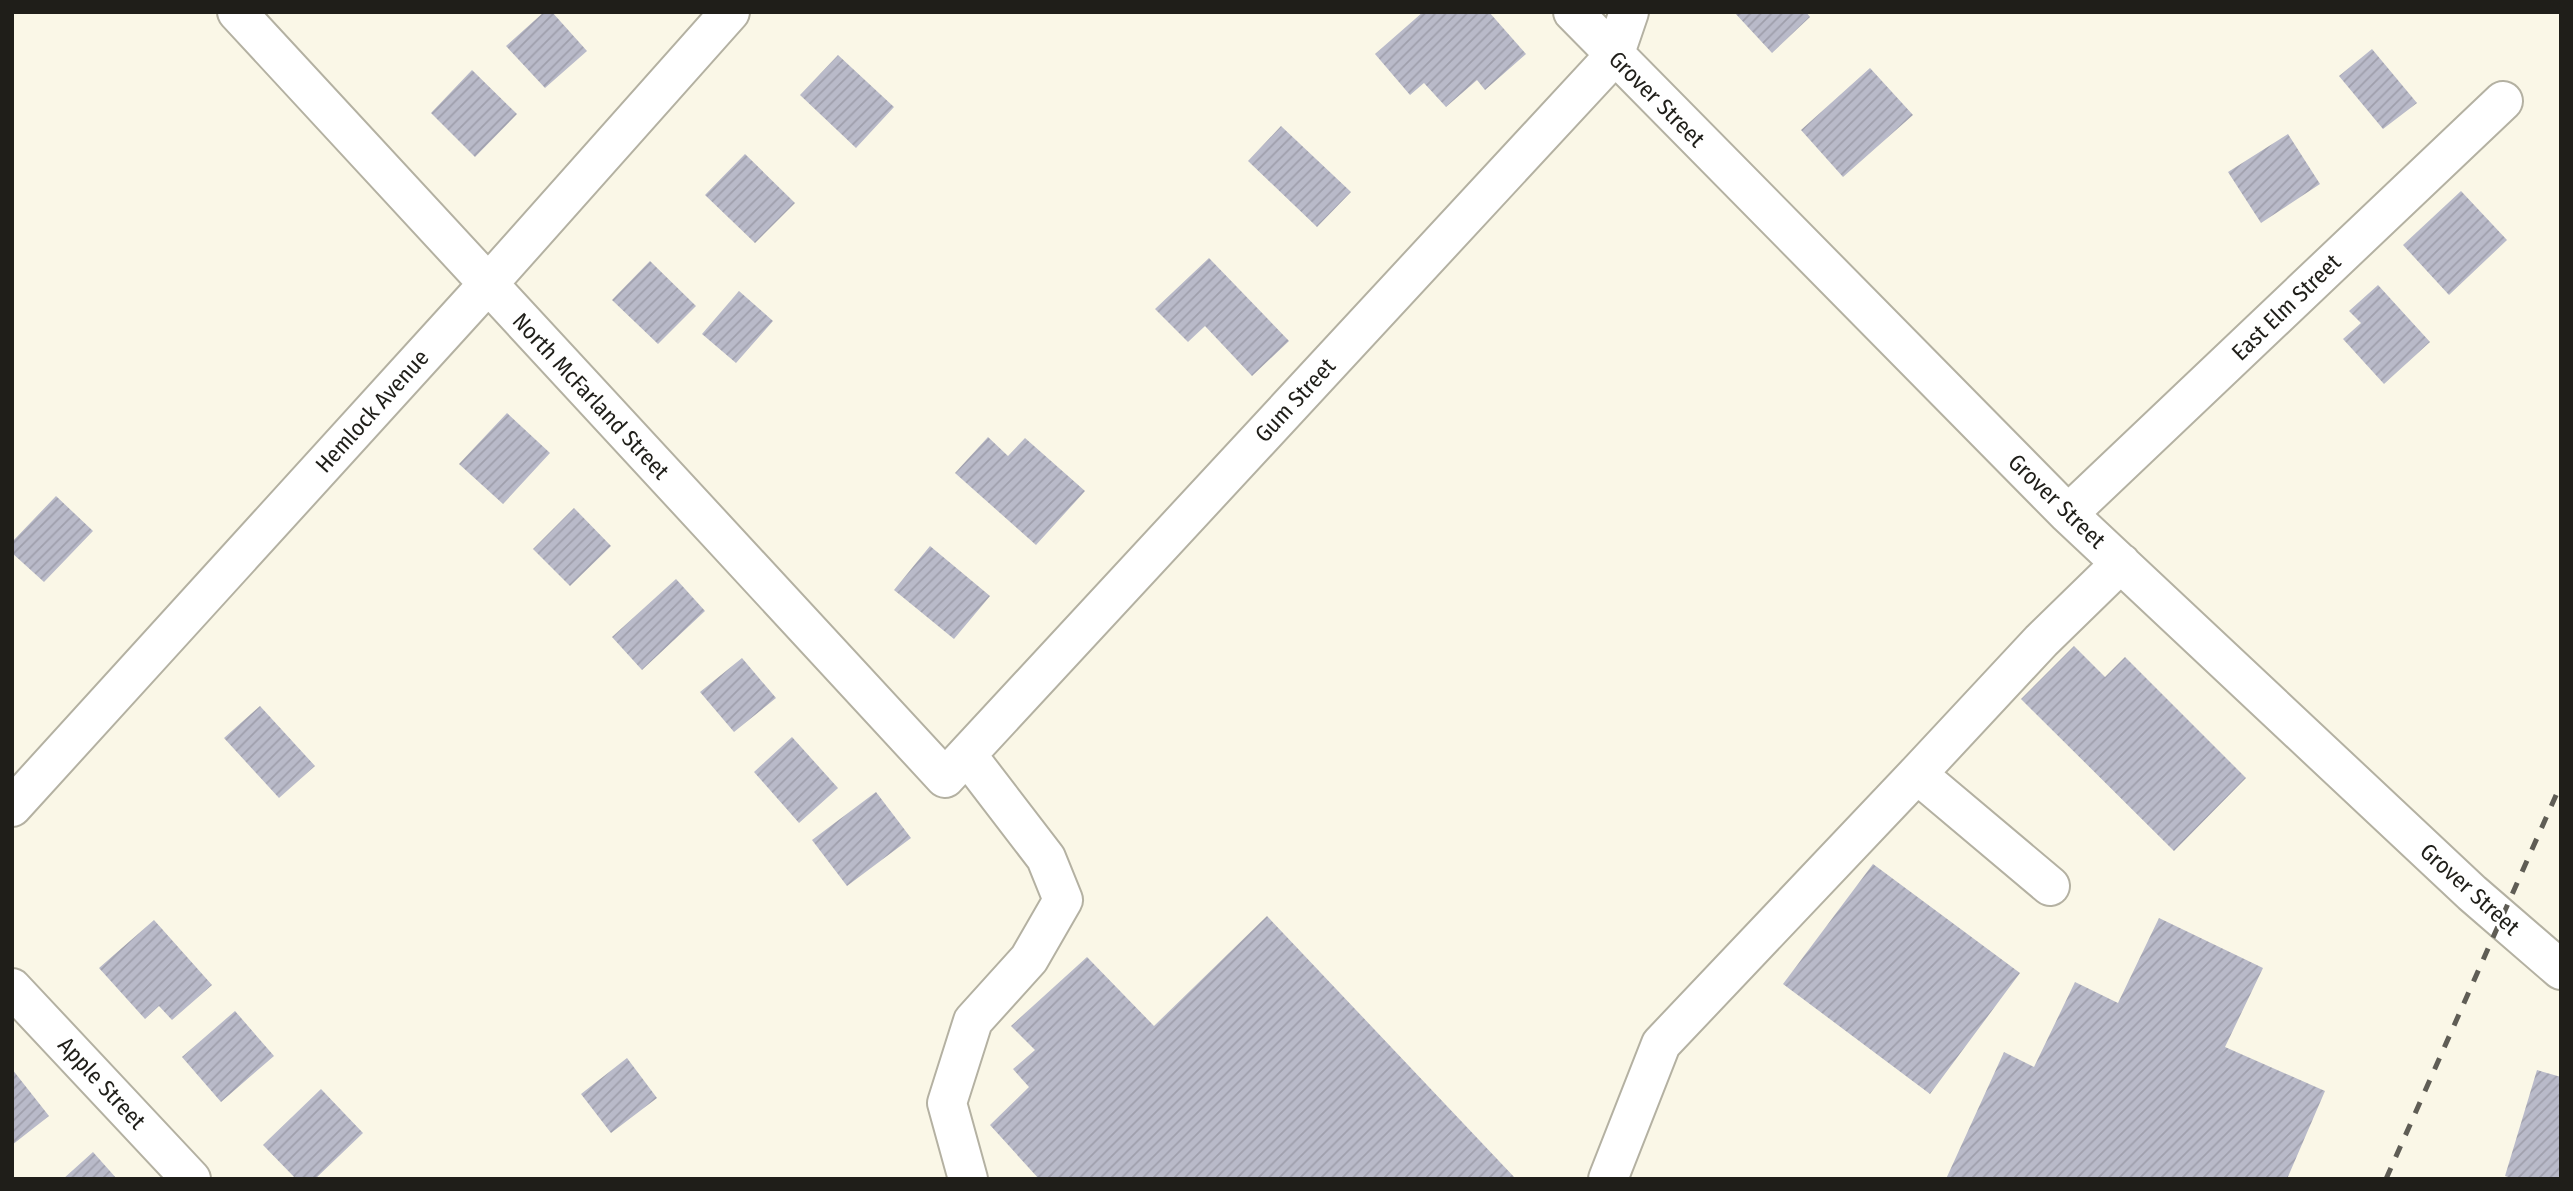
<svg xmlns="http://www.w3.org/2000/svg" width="2573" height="1191" font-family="'Fira Sans Condensed',sans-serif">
<defs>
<pattern id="building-hatch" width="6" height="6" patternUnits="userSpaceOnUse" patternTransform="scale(1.75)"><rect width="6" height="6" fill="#b9bac9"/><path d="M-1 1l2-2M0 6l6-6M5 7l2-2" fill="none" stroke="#9f9fac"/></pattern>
</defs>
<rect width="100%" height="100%" fill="#faf7e7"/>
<!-- building -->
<path fill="url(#building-hatch)" d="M 544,12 L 552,12 L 587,51 L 545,88 L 506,46 Z
M 1423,12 L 1489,12 L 1526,54 L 1485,90 L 1477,80 L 1446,107 L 1424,83 L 1410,95 L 1375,54 Z
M 1734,12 L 1806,12 L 1810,17 L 1772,53 Z
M 2372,49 L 2417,103 L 2383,129 L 2339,76 Z
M 838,55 L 894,107 L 856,148 L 800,95 Z
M 1870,68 L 1913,115 L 1843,177 L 1801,130 Z
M 472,70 L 517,114 L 475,157 L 431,113 Z
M 1281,126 L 1351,192 L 1317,227 L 1248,161 Z
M 2288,134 L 2320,184 L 2261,223 L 2228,172 Z
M 745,154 L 795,203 L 755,243 L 705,195 Z
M 2461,191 L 2507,240 L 2449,295 L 2403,245 Z
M 1209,258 L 1289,341 L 1252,376 L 1205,326 L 1188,342 L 1155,309 Z
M 650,261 L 696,306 L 658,344 L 612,300 Z
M 2378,285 L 2430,342 L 2384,384 L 2343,339 L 2361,323 L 2349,311 Z
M 739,291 L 773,321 L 736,363 L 702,334 Z
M 507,413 L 550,453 L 503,504 L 459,464 Z
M 988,437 L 1008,456 L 1025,438 L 1085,491 L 1036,545 L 955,473 Z
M 56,496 L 93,531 L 44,582 L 12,553 L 12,542 Z
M 574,508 L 611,546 L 570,586 L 533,549 Z
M 930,546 L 990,596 L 954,639 L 894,590 Z
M 676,579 L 705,611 L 642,670 L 612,637 Z
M 2074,646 L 2105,677 L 2125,657 L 2246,778 L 2174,851 L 2021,699 Z
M 742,658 L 776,698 L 734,732 L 700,692 Z
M 260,706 L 315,766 L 279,798 L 224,738 Z
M 792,737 L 838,788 L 799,823 L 754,772 Z
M 876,792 L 911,838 L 847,886 L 812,840 Z
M 1873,864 L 2020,973 L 1930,1094 L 1783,984 Z
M 1267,916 L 1516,1179 L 1039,1179 L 990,1125 L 1029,1087 L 1013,1069 L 1035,1050 L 1011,1026 L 1087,957 L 1154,1026 Z
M 2159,918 L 2263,968 L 2225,1047 L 2325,1091 L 2287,1179 L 1946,1179 L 2004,1052 L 2034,1067 L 2075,982 L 2118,1003 Z
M 154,920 L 212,985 L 172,1020 L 159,1006 L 145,1019 L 99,968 Z
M 235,1011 L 274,1056 L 221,1102 L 182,1057 Z
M 627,1058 L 657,1098 L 611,1133 L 581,1094 Z
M 12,1069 L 49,1116 L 12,1145 Z
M 2537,1070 L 2561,1077 L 2561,1179 L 2515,1179 L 2505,1176 Z
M 321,1089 L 363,1133 L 315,1179 L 296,1179 L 263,1145 Z
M 93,1152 L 117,1179 L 63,1179 Z"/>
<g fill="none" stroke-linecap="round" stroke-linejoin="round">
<!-- minor casing -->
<g stroke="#b4b1a2" stroke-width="42">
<path id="minor" d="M 237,12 L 945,778 L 1614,56 L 1629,12
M 1573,12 L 2068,514 L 2472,893 L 2561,970
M 2068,514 L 2503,101
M 967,755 L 1046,858 L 1063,900 L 1029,959 L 973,1021 L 947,1103 L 968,1179
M 12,807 L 488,284 L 730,12
M 2050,886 L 1917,774 L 2041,641 L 2121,563
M 12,988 L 191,1179
M 1608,1179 L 1661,1044 L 1917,774"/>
</g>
<!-- minor -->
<use href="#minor" stroke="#fff" stroke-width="38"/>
<!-- rail -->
<path stroke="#5f5d55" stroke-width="5" stroke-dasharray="12 12" stroke-linecap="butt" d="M 2386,1179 L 2561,784"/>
</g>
<g text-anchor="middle" stroke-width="6" stroke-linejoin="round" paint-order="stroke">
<!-- street labels -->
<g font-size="23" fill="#1f1e19" stroke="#fff">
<text transform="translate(1657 99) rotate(45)" y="8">Grover Street</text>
<text transform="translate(2286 307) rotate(-44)" y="8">East Elm Street</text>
<text transform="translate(591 396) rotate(47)" y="8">North McFarland Street</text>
<text transform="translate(1295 400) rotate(-47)" y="8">Gum Street</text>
<text transform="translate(372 411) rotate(-48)" y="8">Hemlock Avenue</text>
<text transform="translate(2057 501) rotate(44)" y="8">Grover Street</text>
<text transform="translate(2470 889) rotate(42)" y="8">Grover Street</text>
<text transform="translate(102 1083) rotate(47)" y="8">Apple Street</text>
</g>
</g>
<!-- border -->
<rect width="2573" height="1191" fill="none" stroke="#1f1e19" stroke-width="28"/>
</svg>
